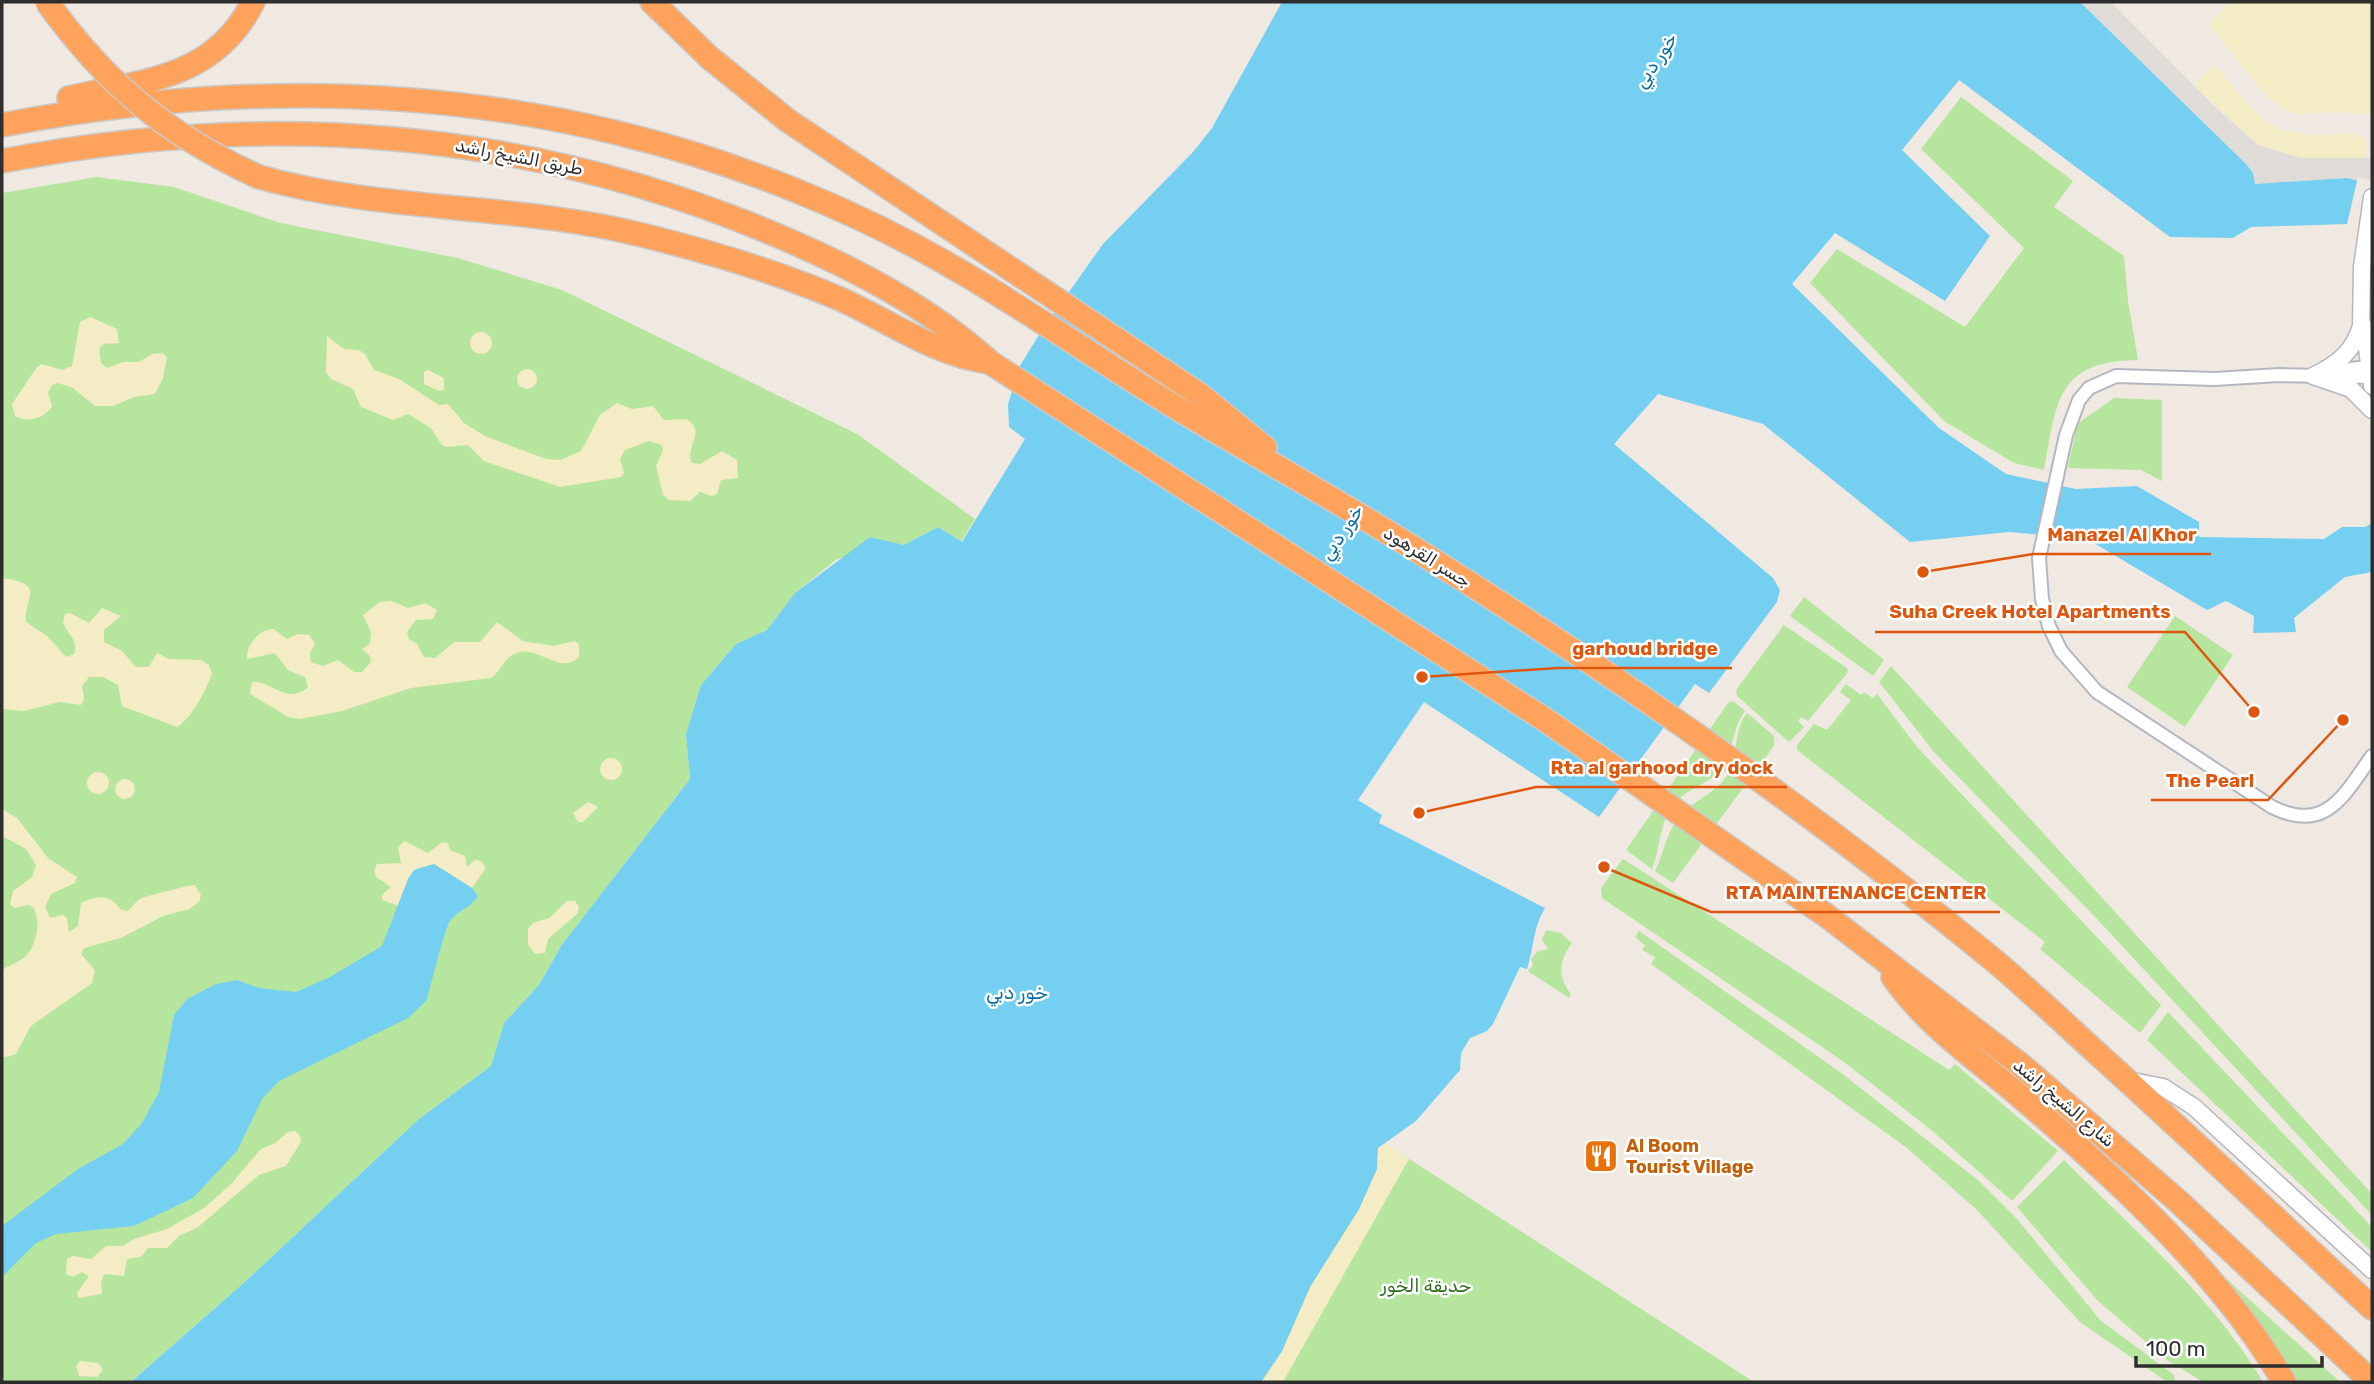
<svg xmlns="http://www.w3.org/2000/svg" width="2374" height="1384" font-family="Rubik,Cairo,sans-serif">
<rect width="100%" height="100%" fill="#efe9e1"/>
<!-- green -->
<path fill="#b6e59e" d="M 1961,97 L 2073,181 L 2054,207 L 2124,256 L 2128,301 L 2138,360 C 2055,361 2057,403 2044,470 L 2014,463 L 1944,421 L 1810,283 L 1837,249 L 1965,327 L 2024,248 L 1921,149 Z
M 96,177 L 174,187 L 280,223 L 458,258 L 562,290 L 857,434 L 975,519 L 961,542 L 938,527 L 904,545 L 893,543 L 837,559 L 795,593 L 767,630 L 736,644 L 701,685 L 686,734 L 690,779 L 561,946 L 539,985 L 504,1023 L 491,1066 L 419,1119 L 247,1280 L 131,1382 L 2,1382 L 2,193 Z
M 2114,398 L 2162,400 L 2162,481 L 2141,470 L 2068,468 L 2077,424 Z
M 1804,597 L 1884,660 L 1873,676 L 1790,616 Z
M 2175,616 L 2233,655 L 2185,727 L 2127,687 Z
M 1784,625 L 1847,668 L 1848,672 L 1808,721 L 1801,717 L 1798,721 L 1804,727 L 1789,742 L 1737,696 L 1736,690 Z
M 1891,666 L 2372,1194 L 2372,1215 L 2097,919 L 1934,752 L 1879,682 Z
M 1846,684 L 1861,695 L 1864,692 L 1873,698 L 1877,694 L 1917,747 L 2161,1005 L 2140,1033 L 2040,949 L 2045,942 L 1797,750 L 1797,745 L 1814,724 L 1827,730 L 1851,700 L 1840,692 Z
M 1733,701 L 1745,711 C 1732,728 1734,749 1723,767 C 1711,783 1693,786 1679,799 C 1658,819 1662,844 1652,869 L 1626,850 L 1728,703 Z
M 1747,713 L 1774,736 L 1774,746 L 1673,883 L 1655,871 C 1664,853 1666,833 1679,817 C 1693,800 1716,794 1728,774 C 1739,755 1733,730 1747,713 Z
M 1623,859 L 1949,1070 L 1955,1064 L 2058,1151 L 2012,1201 L 1930,1129 L 1844,1062 L 1602,898 L 1601,888 Z
M 1546,930 L 1561,933 L 1572,943 C 1559,960 1557,977 1571,994 L 1569,998 L 1528,971 L 1533,965 L 1531,959 L 1538,951 L 1548,949 L 1542,940 Z
M 1639,931 L 1840,1072 L 1979,1181 L 2018,1220 L 2100,1320 L 2174,1375 L 2175,1382 L 2167,1382 L 2080,1322 L 1977,1210 L 1907,1148 L 1651,964 L 1655,957 L 1642,950 L 1645,945 L 1635,937 Z
M 2168,1012 L 2372,1227 L 2372,1252 L 2147,1040 Z
M 1383,1142 L 1754,1382 L 1261,1382 Z
M 2064,1160 C 2134,1230 2212,1296 2263,1382 L 2203,1382 L 2167,1360 L 2097,1300 L 2017,1207 Z
M 2218,1271 L 2340,1382 L 2297,1382 L 2265,1331 L 2217,1273 Z"/>
<!-- sand -->
<path fill="#f3ecc5" d="M 2229,2 L 2372,2 L 2372,115 L 2339,112 L 2299,114 L 2285,110 L 2264,94 L 2209,25 Z
M 2215,65 L 2249,106 L 2264,120 L 2280,130 L 2311,135 L 2355,134 L 2364,138 L 2367,145 L 2364,159 L 2300,158 L 2258,145 L 2194,85 Z
M 90,317 L 117,329 L 119,343 L 104,344 L 99,348 L 101,363 L 107,368 L 123,362 L 139,362 L 152,354 L 162,353 L 167,357 L 163,378 L 155,394 L 134,397 L 113,406 L 95,406 L 73,388 L 58,383 L 52,385 L 48,393 L 52,406 C 45,419 27,423 15,416 L 12,404 L 37,367 L 42,364 L 62,370 L 72,366 L 80,322 Z
M470 343a11 11 0 1 1 22 0a11 11 0 1 1-22 0Z
M 327,336 L 344,349 L 359,350 L 365,354 L 374,370 L 399,379 L 439,405 L 448,404 L 464,423 L 485,436 L 546,459 L 560,460 L 581,451 L 600,415 L 617,403 L 632,409 L 653,406 L 664,420 L 686,419 C 708,432 684,445 692,463 L 700,464 L 722,451 L 737,460 L 738,478 L 721,480 L 717,494 L 712,496 L 700,492 L 690,501 L 669,500 L 663,495 L 656,466 L 663,450 L 662,445 L 649,441 L 625,450 L 620,459 L 624,473 L 621,477 L 560,487 L 484,461 L 468,445 L 446,447 L 441,444 L 431,428 L 408,414 L 393,420 L 361,407 L 353,389 L 331,379 L 326,372 Z
M517 379a10 10 0 1 1 20 0a10 10 0 1 1-20 0Z
M 428,370 L 444,378 L 444,390 L 439,391 L 424,384 L 424,372 Z
M 2,578 C 48,584 23,598 26,622 L 47,636 L 66,657 L 74,654 C 79,639 67,635 63,622 L 65,614 L 70,613 L 89,623 L 102,608 L 121,616 L 104,630 L 104,642 L 122,651 L 136,667 L 149,667 L 157,653 L 169,659 L 201,660 L 209,665 L 212,674 C 205,691 193,717 177,727 L 122,706 L 118,685 L 103,677 L 89,677 L 82,686 L 84,699 L 81,705 L 60,702 L 23,711 L 2,709 Z
M 391,601 L 408,608 L 425,603 L 437,610 L 433,619 L 416,620 L 407,632 L 409,639 L 417,644 L 424,657 L 435,658 L 454,642 L 480,642 L 497,622 L 523,641 L 554,646 L 574,641 L 579,644 L 579,657 C 561,675 540,648 520,652 C 505,655 502,670 491,678 L 411,688 L 342,711 L 300,719 L 288,717 L 250,694 L 252,682 L 257,682 C 275,685 289,704 308,687 L 305,677 L 288,670 L 275,653 L 247,659 C 246,645 259,629 274,629 L 287,639 L 297,634 L 309,635 L 315,644 L 310,653 L 311,662 L 323,666 L 338,660 L 354,672 L 362,672 L 371,662 L 370,656 L 362,649 L 370,644 L 371,632 L 363,615 L 380,602 Z
M600 769a11 11 0 1 1 22 0a11 11 0 1 1-22 0Z
M87 783a11 11 0 1 1 22 0a11 11 0 1 1-22 0Z
M115 789a10 10 0 1 1 20 0a10 10 0 1 1-20 0Z
M 588,802 L 598,807 L 583,822 L 578,822 L 573,813 Z
M 2,809 L 17,818 L 48,858 L 77,877 L 75,883 L 51,894 L 45,907 L 50,918 L 63,915 L 67,918 L 69,932 L 78,926 L 81,903 C 97,895 110,894 121,910 L 128,911 C 132,907 135,902 140,899 C 146,896 189,885 195,885 L 201,895 L 199,902 L 189,909 L 163,916 L 121,938 L 84,948 L 81,954 L 95,970 L 92,983 L 31,1026 L 16,1054 L 2,1058 L 2,970 C 8,966 16,963 22,959 C 36,950 42,921 33,907 L 28,905 L 14,908 L 10,904 L 13,891 L 32,877 L 36,865 L 26,849 L 2,836 Z
M 405,841 L 428,853 L 442,842 L 448,843 L 450,850 L 465,856 L 467,867 L 475,860 L 481,861 L 486,868 L 472,888 L 434,864 L 414,870 L 399,906 L 382,900 L 382,895 L 391,887 L 376,877 L 374,870 L 377,864 L 401,863 L 398,847 Z
M 567,901 L 575,901 L 579,907 L 578,913 L 548,939 L 545,953 L 535,954 L 528,944 L 528,929 L 533,923 L 549,918 Z
M 295,1131 L 300,1136 L 301,1142 L 286,1166 L 259,1175 L 197,1228 L 180,1235 L 167,1248 L 148,1248 L 141,1257 L 127,1259 L 124,1276 L 104,1274 L 101,1283 L 102,1294 L 78,1298 L 77,1293 L 89,1276 L 82,1272 L 73,1277 L 66,1274 L 67,1259 L 73,1256 L 91,1259 L 106,1246 L 123,1246 L 134,1239 L 167,1229 L 204,1208 L 230,1185 L 261,1149 L 275,1143 L 288,1132 Z
M 1383,1142 L 1409,1159 L 1283,1382 L 1261,1382 L 1282,1351 L 1310,1287 L 1359,1209 L 1377,1166 L 1377,1151 Z
M 80,1361 L 98,1363 L 103,1370 L 97,1377 L 79,1376 L 76,1366 Z"/>
<!-- plaza -->
<path fill="#dfdcd8" d="M 2080,2 L 2111,2 L 2214,106 L 2258,145 L 2300,158 L 2372,158 L 2372,184 L 2347,178 L 2255,184 L 2253,173 L 2247,165 Z"/>
<!-- water -->
<path fill="#75cff0" d="M 1282,2 L 2080,2 L 2247,165 L 2253,173 L 2255,184 L 2347,178 L 2372,184 L 2372,230 L 2346,224 L 2251,227 L 2233,238 L 2170,237 L 1959,80 L 1902,150 L 1990,236 L 1945,301 L 1835,233 L 1792,284 L 1939,428 L 2006,474 L 2076,489 L 2137,486 L 2199,522 L 2199,537 L 2324,539 L 2342,527 L 2365,527 L 2372,523 L 2372,572 L 2345,577 L 2294,618 L 2296,632 L 2253,633 L 2254,616 L 2226,601 L 2207,610 L 2087,539 L 2009,532 L 1910,542 L 1763,424 L 1658,394 L 1614,444 L 1773,578 L 1780,590 L 1777,602 L 1709,693 L 1695,684 L 1599,817 L 1424,702 L 1358,800 L 1382,815 L 1379,823 L 1545,908 C 1533,927 1534,947 1527,969 L 1520,967 L 1493,1024 L 1487,1031 L 1470,1038 L 1461,1053 L 1460,1070 L 1416,1121 L 1378,1148 L 1377,1169 L 1359,1209 L 1310,1287 L 1282,1351 L 1261,1382 L 131,1382 L 247,1280 L 419,1119 L 491,1066 L 504,1023 L 539,985 L 561,946 L 690,779 L 686,734 L 701,685 L 736,644 L 767,630 L 795,593 L 870,537 L 904,545 L 938,527 L 962,542 L 1025,439 L 1009,427 L 1008,405 L 1018,369 L 1042,330 L 1103,244 L 1193,152 L 1212,128 Z
M 434,864 L 472,888 L 478,896 C 469,910 459,909 450,921 C 446,925 430,988 427,1000 L 408,1018 L 279,1081 L 262,1099 L 237,1151 L 193,1198 L 134,1226 L 56,1234 L 36,1243 L 2,1277 L 2,1226 L 78,1169 L 123,1144 L 142,1123 L 159,1092 L 174,1015 L 187,999 L 216,984 L 237,980 L 259,988 L 296,992 L 330,977 L 382,946 L 408,879 L 414,870 Z"/>
<!-- pier -->
<path fill="#efe9e1" d="M 2358,177 L 2372,181 L 2372,234 L 2346,228 Z"/>
<g fill="none" stroke-linecap="round" stroke-linejoin="round">
<!-- minor casing -->
<g stroke="#b4b7c1" stroke-width="16">
<path id="minor" d="M 2324,373 L 2372,366
M 2372,377 L 2279,375 L 2215,379 L 2116,376 L 2089,388 L 2079,400 L 2066,435 L 2039,558 L 2042,599 L 2049,626 L 2061,651 L 2097,692 L 2272,807 C 2326,834 2344,795 2372,756"/>
</g>
<!-- tertiary casing -->
<g stroke="#b4b7c1" stroke-width="19">
<path id="tertiary" d="M 2364,326 L 2372,386
M 2313,376 C 2338,364 2353,352 2361,326 L 2362,267 L 2372,197
M 2313,376 L 2351,389 L 2372,410
M 2127,1080 L 2163,1087 L 2194,1107 L 2372,1270"/>
</g>
<!-- motorway casing -->
<g stroke="#c9c9c9" stroke-width="26">
<path id="motorway" d="M 652,2 L 710,58 L 787,120 L 1200,395 L 1265,448
M 69,98 C 143,80 214,80 253,2
M 2,125 C 207,86 414,83 618,133 C 737,162 857,210 963,273 C 1038,317 1110,368 1185,413 C 1264,460 1345,505 1423,554 C 1621,678 1815,813 1996,962 C 2031,992 2065,1024 2099,1055 C 2191,1138 2281,1224 2372,1308
M 2,161 C 265,110 520,128 769,232 C 848,265 927,305 991,363 L 1547,721 L 1827,916 L 2021,1065 L 2179,1202 L 2372,1382
M 259,177 C 388,213 518,203 646,236 C 710,252 777,272 838,298 C 888,320 933,354 988,362
M 1893,977 C 1928,1028 1983,1063 2029,1104 C 2119,1181 2225,1279 2284,1382"/>
</g>
<!-- minor -->
<use href="#minor" stroke="#fff" stroke-width="12"/>
<!-- tertiary -->
<use href="#tertiary" stroke="#fff" stroke-width="16"/>
<!-- motorway -->
<use href="#motorway" stroke="#ffa35c" stroke-width="23"/>
<!-- motorway-bridge casing -->
<g stroke="#c9c9c9" stroke-width="26" stroke-linecap="butt">
<path id="motorway-bridge" d="M 47,2 C 106,84 167,135 259,177"/>
</g>
<!-- motorway-bridge -->
<use href="#motorway-bridge" stroke="#ffa35c" stroke-width="23"/>
</g>
<!-- icons -->
<defs>
<g id="restaurant-square" transform="scale(1.75)"><rect x="-9" y="-9" width="18" height="18" rx="4" fill="#e8710a" stroke="#fff"/><path d="M-5-6h1v4h1v-4h1v4h1v-4h1v5L-1.5 .5V6h-2V.5L-5-1ZM5-6V6H3V1.5H1.5Q1.5-4 5-6Z" fill="#fff"/></g>
</defs>
<g fill-rule="evenodd">
<use href="#restaurant-square" x="1601" y="1156"/>
</g>
<g text-anchor="middle" stroke-width="5" stroke-linejoin="round" paint-order="stroke">
<!-- street labels -->
<g font-size="18" fill="#2e2e2e" stroke="#fff">
<text transform="translate(519 157) rotate(11)" y="6">طريق الشيخ راشد</text>
<text transform="translate(1427 557) rotate(32)" y="6">جسر القرهود</text>
<text transform="translate(2064 1103) rotate(40)" y="6">شارع الشيخ راشد</text>
</g>
<!-- food labels -->
<g font-size="18" font-weight="bold" fill="#c56008" stroke="#fff" text-anchor="start">
<text x="1626" y="1152">Al Boom<tspan x="1626" dy="21">Tourist Village</tspan></text>
</g>
<!-- park labels -->
<g font-size="18" fill="#2c6e1b" stroke="#fff">
<text x="1426" y="1292">حديقة الخور</text>
</g>
<!-- water labels -->
<g font-size="19" font-style="italic" fill="#0d6fa3" stroke="#fff">
<text transform="translate(1655 60) rotate(-56)" y="7">خور دبي</text>
<text transform="translate(1341 532) rotate(-56)" y="7">خور دبي</text>
<text x="1017" y="999">خور دبي</text>
</g>
</g>
<!-- callouts -->
<path fill="none" stroke="#df570e" stroke-width="2.5" d="M1923 572L2033 554H2211M2254 712L2185 632H1875M1422 677L1558 668H1732M1419 813L1536 787H1787M2343 720L2268 800H2151M1604 867L1711 912H2000"/>
<g fill="#df570e" stroke="#fff" stroke-width="2.5">
<circle cx="1923" cy="572" r="7"/>
<circle cx="2254" cy="712" r="7"/>
<circle cx="1422" cy="677" r="7"/>
<circle cx="1419" cy="813" r="7"/>
<circle cx="2343" cy="720" r="7"/>
<circle cx="1604" cy="867" r="7"/>
</g>
<g font-size="19" text-anchor="middle" font-weight="bold" fill="#df570e" stroke="#fff" stroke-width="5" stroke-linejoin="round" paint-order="stroke">
<text x="2122" y="541">Manazel Al Khor</text>
<text x="2030" y="618">Suha Creek Hotel Apartments</text>
<text x="1645" y="655">garhoud bridge</text>
<text x="1662" y="774">Rta al garhood dry dock</text>
<text x="2210" y="787">The Pearl</text>
<text x="1856" y="899">RTA MAINTENANCE CENTER</text>
</g>
<!-- border -->
<rect width="2374" height="1384" fill="none" stroke="#2e2e2e" stroke-width="7"/>
<!-- scale -->
<path d="M2136 1356v10h186v-10" fill="none" stroke="#2e2e2e" stroke-width="3.5"/>
<text x="2146" y="1356" font-size="21" fill="#2e2e2e" stroke="#ffffff" stroke-width="5" paint-order="stroke">100 m</text>
</svg>
